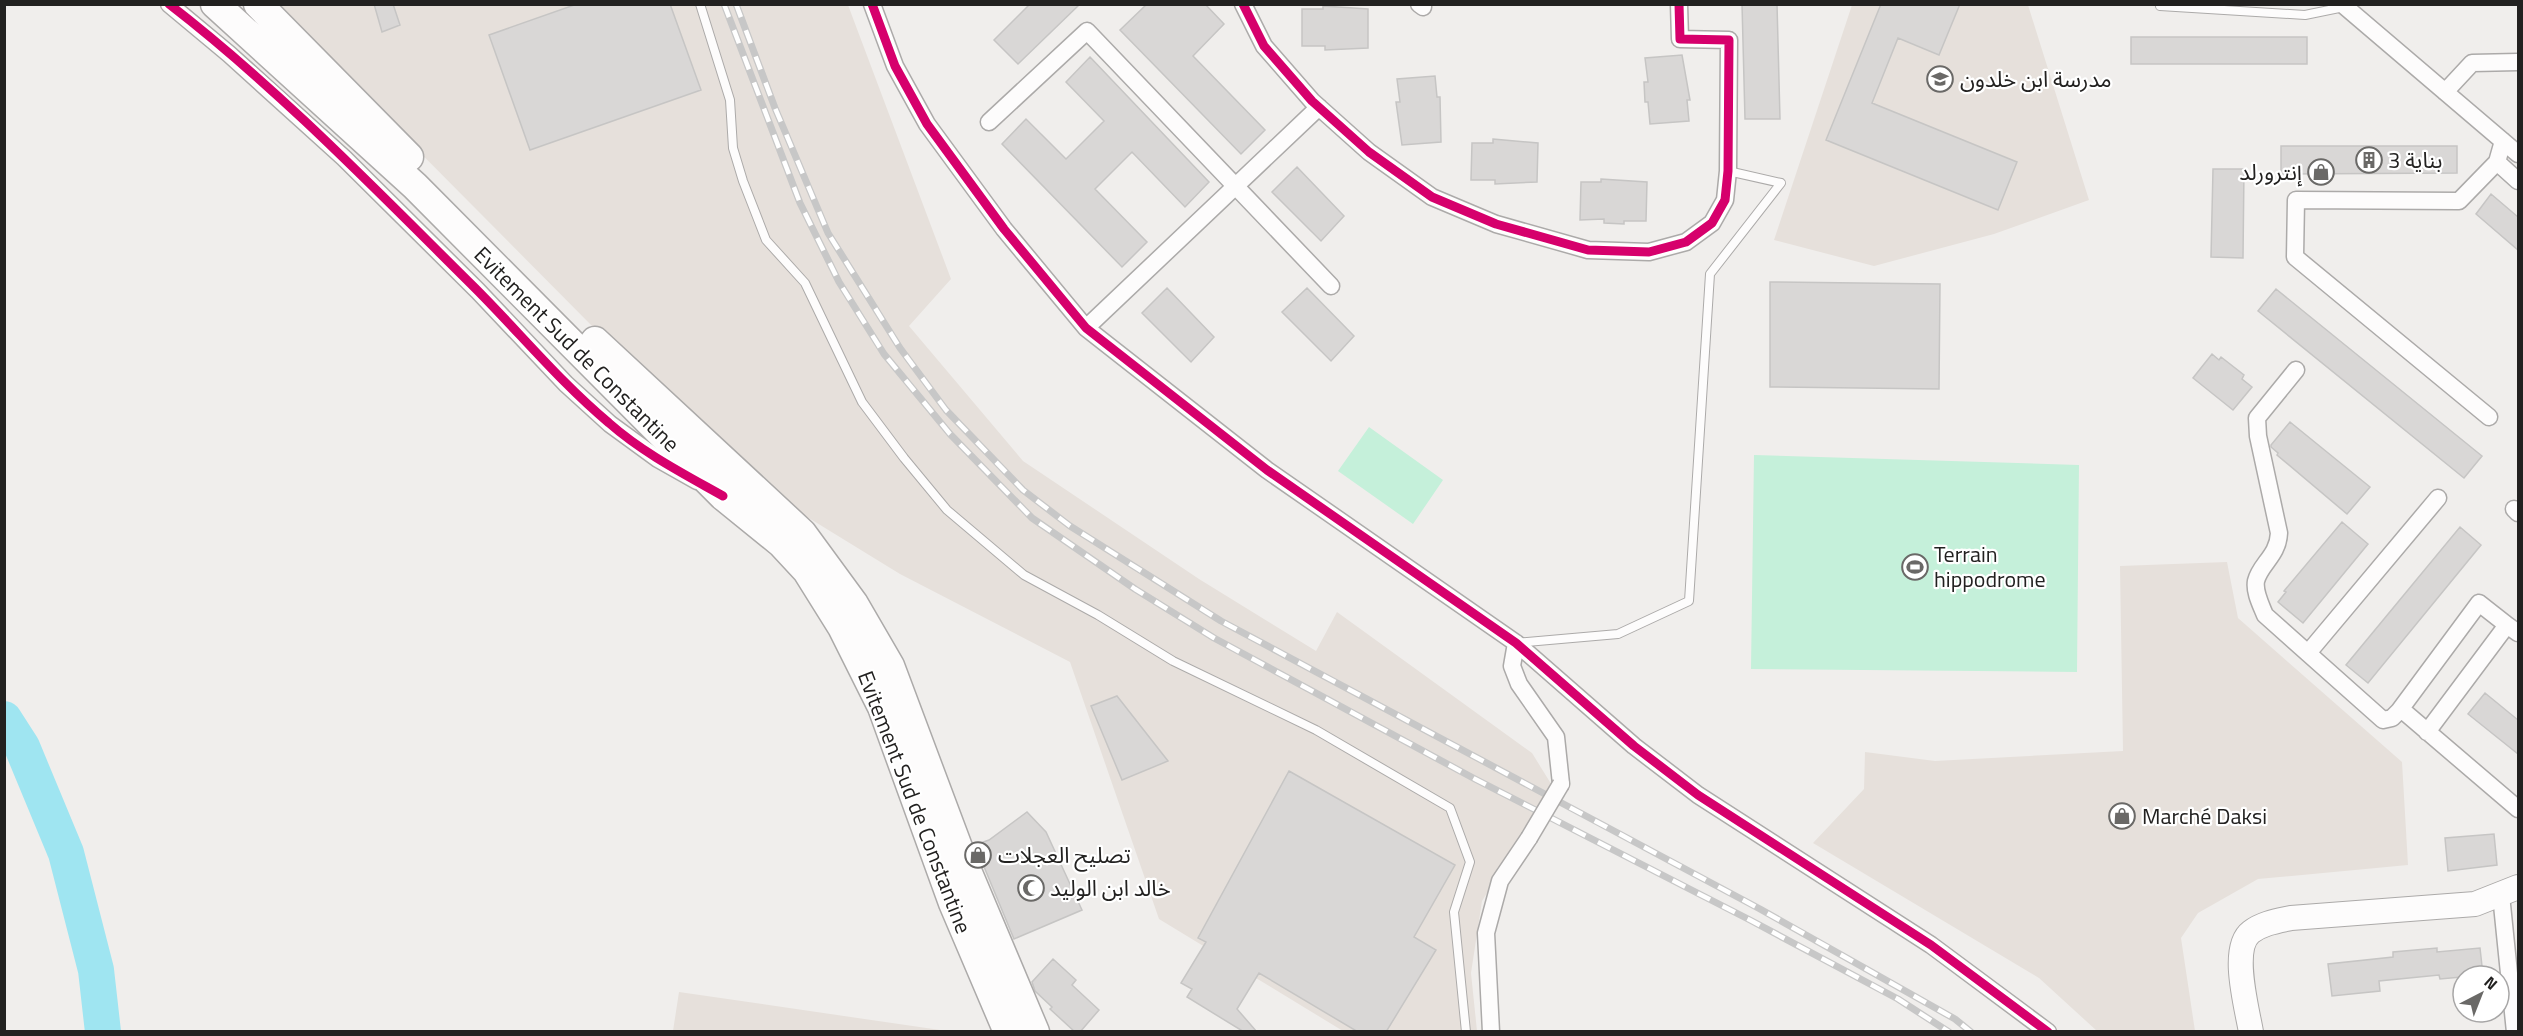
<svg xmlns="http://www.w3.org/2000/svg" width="2523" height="1036" font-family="'Titillium Web','Noto Sans Arabic',sans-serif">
<rect width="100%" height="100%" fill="#f0eeec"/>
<!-- built -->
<path fill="#e6e0db" d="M 270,5 L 848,5 L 951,279 L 909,326 L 1023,461 L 1199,579 L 1316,651 L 1337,612 L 1532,753 L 1553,787 L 1482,901 L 1471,973 L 1477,1031 L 1343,1031 L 1159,919 L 1070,662 L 900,574 L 786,504 L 728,463 L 336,68 Z
M 1852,5 L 2028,5 L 2089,200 L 1994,234 L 1874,266 L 1774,240 Z
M 2227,562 L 2238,618 L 2402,762 L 2408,865 L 2258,879 L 2198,913 L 2181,938 L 2195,1031 L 2097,1031 L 2039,978 L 1813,843 L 1864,789 L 1865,752 L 1935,761 L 2123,751 L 2120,566 Z
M 679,992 L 947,1031 L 673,1031 Z"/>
<!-- green -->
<path fill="#c5f0da" d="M 1369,427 L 1443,480 L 1413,524 L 1338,471 Z
M 1754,455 L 2079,465 L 2077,672 L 1751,669 Z"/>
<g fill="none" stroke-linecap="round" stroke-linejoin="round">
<!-- river -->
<path stroke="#9fe5f1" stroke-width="36" d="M 4,719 L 22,747 L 66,853 L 96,970 L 103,1032"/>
</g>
<!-- building -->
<path fill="#d9d7d6" stroke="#c6c5c4" stroke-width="1.5" d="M 374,4 L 393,4 L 400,25 L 382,32 Z
M 577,4 L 670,4 L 701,90 L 530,150 L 489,35 Z
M 1030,4 L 1080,4 L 1018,64 L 994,40 Z
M 1147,4 L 1205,4 L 1224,24 L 1193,56 L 1265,130 L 1241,154 L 1120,30 Z
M 1742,4 L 1777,4 L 1780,119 L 1745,119 Z
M 1881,4 L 1960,4 L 1939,55 L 1898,38 L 1872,103 L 2017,162 L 1998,210 L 1826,140 Z
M 1323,6 L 1368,9 L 1368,48 L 1325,50 L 1325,46 L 1302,46 L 1302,9 L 1323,9 Z
M 2131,37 L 2307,37 L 2307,64 L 2131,64 Z
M 1682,55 L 1690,100 L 1687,100 L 1689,121 L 1650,124 L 1648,102 L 1645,102 L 1644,82 L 1648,82 L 1645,58 Z
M 1090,57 L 1209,182 L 1185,207 L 1132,152 L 1095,189 L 1147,242 L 1122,267 L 1002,144 L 1026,119 L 1066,159 L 1104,121 L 1066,82 Z
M 1435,76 L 1437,97 L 1440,97 L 1441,142 L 1402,145 L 1396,102 L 1400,102 L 1397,79 Z
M 1493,139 L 1538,143 L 1537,182 L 1495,184 L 1495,180 L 1471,180 L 1472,143 L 1493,143 Z
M 2281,146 L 2457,146 L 2457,173 L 2281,174 Z
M 1297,167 L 1344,216 L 1321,241 L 1272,192 Z
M 2213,169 L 2244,169 L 2243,258 L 2211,257 Z
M 1601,179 L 1647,182 L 1646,221 L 1624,221 L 1624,224 L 1604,223 L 1604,219 L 1580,220 L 1581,182 L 1601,182 Z
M 2491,194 L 2518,217 L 2518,250 L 2476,214 Z
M 1770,282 L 1940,284 L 1939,389 L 1770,387 Z
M 1167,288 L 1214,337 L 1191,362 L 1142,313 Z
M 1307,288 L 1354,336 L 1331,361 L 1282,312 Z
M 2276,289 L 2482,456 L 2464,478 L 2258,311 Z
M 2212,354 L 2219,360 L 2221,357 L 2244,375 L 2242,379 L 2252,387 L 2233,410 L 2193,378 Z
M 2290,422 L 2370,487 L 2347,514 L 2277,455 L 2278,453 L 2271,447 L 2271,445 Z
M 2342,522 L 2368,544 L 2303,623 L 2278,602 L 2286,592 L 2284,591 Z
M 2460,527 L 2481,545 L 2368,683 L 2346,665 Z
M 2485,693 L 2518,720 L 2518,754 L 2468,714 Z
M 1117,696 L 1168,761 L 1122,780 L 1091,706 Z
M 1289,771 L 1455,865 L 1414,937 L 1436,950 L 1386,1032 L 1358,1032 L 1259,973 L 1237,1009 L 1257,1032 L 1244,1032 L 1187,997 L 1192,989 L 1181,983 L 1206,942 L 1198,938 Z
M 1027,812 L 1046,832 L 1082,910 L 1014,939 L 975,845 L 989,840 Z
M 2494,834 L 2497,865 L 2448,871 L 2445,838 Z
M 2437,948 L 2437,952 L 2480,948 L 2483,975 L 2440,979 L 2439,975 L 2379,981 L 2380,991 L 2332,996 L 2328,964 L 2393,957 L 2393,952 Z
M 1053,959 L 1076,980 L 1072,985 L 1099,1010 L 1080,1032 L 1075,1032 L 1050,1009 L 1052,1007 L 1035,991 L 1032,982 Z"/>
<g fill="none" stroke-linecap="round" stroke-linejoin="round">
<!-- service casing -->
<g stroke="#acaaa9" stroke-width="10">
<path id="service" d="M 700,4 L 730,100 L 733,148 L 743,181 L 766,240 L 805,283 L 862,402 L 904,458 L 947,510 L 1024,575 L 1098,615 L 1173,661 L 1316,730 L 1450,808 L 1470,862 L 1454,912 L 1466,1032
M 2160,6 L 2305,15 L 2344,7
M 1516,643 L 1618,634 L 1689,601 L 1710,274 L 1781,183 L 1728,171"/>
</g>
<!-- minor casing -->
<g stroke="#acaaa9" stroke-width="19">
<path id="minor" d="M 169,4 L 229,54 L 344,158 L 478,291 L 566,384 L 610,424 L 658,459 L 697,481
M 872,4 L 895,66 L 927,124 L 1004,229 L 1086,328 L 1267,470 L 1516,643 L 1634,746 L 1698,795 L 1931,945 L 2048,1032
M 1243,4 L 1264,46 L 1312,101 L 1369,152 L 1432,197 L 1496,224 L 1588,250 L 1649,252 L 1686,242 L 1712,223 L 1725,200 L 1728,171 L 1729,40 L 1680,39 L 1679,4
M 1419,4 L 1423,7
M 2342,4 L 2518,154
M 2445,92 L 2472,63 L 2518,62
M 989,122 L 1087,31 L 1331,286
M 2497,162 L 2518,181
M 1086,328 L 1319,107
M 2296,370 L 2257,418 L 2258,436 L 2279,533 C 2278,556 2260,564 2256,581 C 2254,592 2261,605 2265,615 L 2383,720 L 2392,718 L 2401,709 L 2518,809
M 2489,417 L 2295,257 L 2296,200 L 2459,201 L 2497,162 L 2503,141
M 2514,509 L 2518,513
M 1516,643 L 1512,666 L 1519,684 L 1556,737 L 1561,784
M 2308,653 L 2438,498
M 2399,711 L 2479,603 L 2507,625
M 2427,732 L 2507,625 L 2518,633
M 2501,895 L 2515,1032
M 1491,1032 L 1486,933 L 1500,881 L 1529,838"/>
</g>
<!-- secondary casing -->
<g stroke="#acaaa9" stroke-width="26">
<path id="secondary" d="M 2251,1032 C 2247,1008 2230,948 2251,932 C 2263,923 2277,921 2291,918 L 2475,904 L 2518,887"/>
</g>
<!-- trunk casing -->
<g stroke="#acaaa9" stroke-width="31">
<path id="trunk" d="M 215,4 L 415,186 L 723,496 L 781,543 L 807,571 L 842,627 L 882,707 L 953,903 L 1008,1032
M 258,4 L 409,157
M 595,341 L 802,533 L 854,604 L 890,666 L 965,866 L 1035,1032"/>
</g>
<!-- service -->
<use href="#service" stroke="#fdfcfc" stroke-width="8"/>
<!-- minor -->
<use href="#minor" stroke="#fdfcfc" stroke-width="16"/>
<!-- secondary -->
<use href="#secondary" stroke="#fdfcfc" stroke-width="24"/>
<!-- trunk -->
<use href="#trunk" stroke="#fdfcfc" stroke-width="28"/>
<!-- rail casing -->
<g stroke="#c7c7c7" stroke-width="7">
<path id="rail" d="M 724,4 L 800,203 L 839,282 L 884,354 L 950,434 L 1032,518 L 1135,589 L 1214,638 L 1475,779 L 1750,920 L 1898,999 L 1949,1032
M 736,4 L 775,108 L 828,233 L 900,348 L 946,410 L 1023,490 L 1070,526 L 1221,621 L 1760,909 L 1955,1019 L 1971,1032"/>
</g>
<!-- rail -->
<use href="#rail" stroke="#fff" stroke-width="4.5" stroke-dasharray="14" stroke-linecap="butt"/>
<!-- minor-bridge casing -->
<g stroke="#acaaa9" stroke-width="19" stroke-linecap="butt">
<path id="minor-bridge" d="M 1529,838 L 1561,784"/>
</g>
<!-- minor-bridge -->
<use href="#minor-bridge" stroke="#fdfcfc" stroke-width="16"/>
<!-- cycleway casing -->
<g stroke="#fff" stroke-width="13">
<path id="cycleway" d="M 169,4 C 279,89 377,191 475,288 C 520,333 560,382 609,423 C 643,453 684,474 723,496
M 872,4 L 895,66 L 927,124 L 1004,229 L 1086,328 L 1267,470 L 1516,643 L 1634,746 L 1698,795 L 1931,945 L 2048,1032
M 1243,4 L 1264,46 L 1312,101 L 1369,152 L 1432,197 L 1496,224 L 1588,250 L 1649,252 L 1686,242 L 1712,223 L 1725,200 L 1728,171 L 1729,40 L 1680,39 L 1679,4"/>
</g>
<!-- cycleway -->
<use href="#cycleway" stroke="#d6006c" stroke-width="9"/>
</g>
<!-- icons -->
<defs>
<g id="school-ring" transform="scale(1.35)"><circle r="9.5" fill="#fff" stroke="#6a6967" stroke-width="1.5"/><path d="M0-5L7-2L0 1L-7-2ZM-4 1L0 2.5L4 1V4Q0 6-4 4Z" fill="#6a6967"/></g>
<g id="building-ring" transform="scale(1.35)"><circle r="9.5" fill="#fff" stroke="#6a6967" stroke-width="1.5"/><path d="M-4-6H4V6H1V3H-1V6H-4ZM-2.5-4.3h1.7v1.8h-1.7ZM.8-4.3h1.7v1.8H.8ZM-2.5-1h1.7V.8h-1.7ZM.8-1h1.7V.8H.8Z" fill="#6a6967"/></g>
<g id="shop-ring" transform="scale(1.35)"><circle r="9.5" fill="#fff" stroke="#6a6967" stroke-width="1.5"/><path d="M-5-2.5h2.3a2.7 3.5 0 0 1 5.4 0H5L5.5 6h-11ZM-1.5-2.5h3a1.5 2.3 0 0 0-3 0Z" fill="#6a6967"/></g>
<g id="stadium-ring" transform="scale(1.35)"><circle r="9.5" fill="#fff" stroke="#6a6967" stroke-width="1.5"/><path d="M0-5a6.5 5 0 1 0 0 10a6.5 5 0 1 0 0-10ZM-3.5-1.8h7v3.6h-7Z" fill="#6a6967"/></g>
<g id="mosque-ring" transform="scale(1.35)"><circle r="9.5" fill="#fff" stroke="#6a6967" stroke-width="1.5"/><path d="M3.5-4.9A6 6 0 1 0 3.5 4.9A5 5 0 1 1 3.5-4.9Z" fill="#6a6967"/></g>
</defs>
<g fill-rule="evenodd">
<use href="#school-ring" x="1940" y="79"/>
<use href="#building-ring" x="2369" y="160"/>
<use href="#shop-ring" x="2321" y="172"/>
<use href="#stadium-ring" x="1915" y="567"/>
<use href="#shop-ring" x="2122" y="816"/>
<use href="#shop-ring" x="978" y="855"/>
<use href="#mosque-ring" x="1031" y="888"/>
</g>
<g text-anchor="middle" stroke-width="4.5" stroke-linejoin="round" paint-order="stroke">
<!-- poi labels -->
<g font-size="22" fill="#222120" stroke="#fff" text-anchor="start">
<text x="1960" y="87">مدرسة ابن خلدون</text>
<text x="2388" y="168">بناية 3</text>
<text x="2302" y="180" text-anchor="end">إنترورلد</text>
<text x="1934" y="562">Terrain<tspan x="1934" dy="25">hippodrome</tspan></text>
<text x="2142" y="824">Marché Daksi</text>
<text x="998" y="863">تصليح العجلات</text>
<text x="1050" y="896">خالد ابن الوليد</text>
</g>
<!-- street labels -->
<g font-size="22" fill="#222120" stroke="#fff">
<text transform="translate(577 349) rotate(45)" y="8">Evitement Sud de Constantine</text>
<text transform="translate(915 802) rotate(69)" y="8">Evitement Sud de Constantine</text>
</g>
</g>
<!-- border -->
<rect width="2523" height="1036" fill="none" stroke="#222120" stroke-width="12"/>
<!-- north arrow -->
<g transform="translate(2481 994) rotate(42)"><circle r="28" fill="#ffffff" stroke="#a7a6a6" stroke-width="1.5"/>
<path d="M0-4.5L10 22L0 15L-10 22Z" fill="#6a6967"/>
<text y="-9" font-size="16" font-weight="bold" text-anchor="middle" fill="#222120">N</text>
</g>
</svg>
